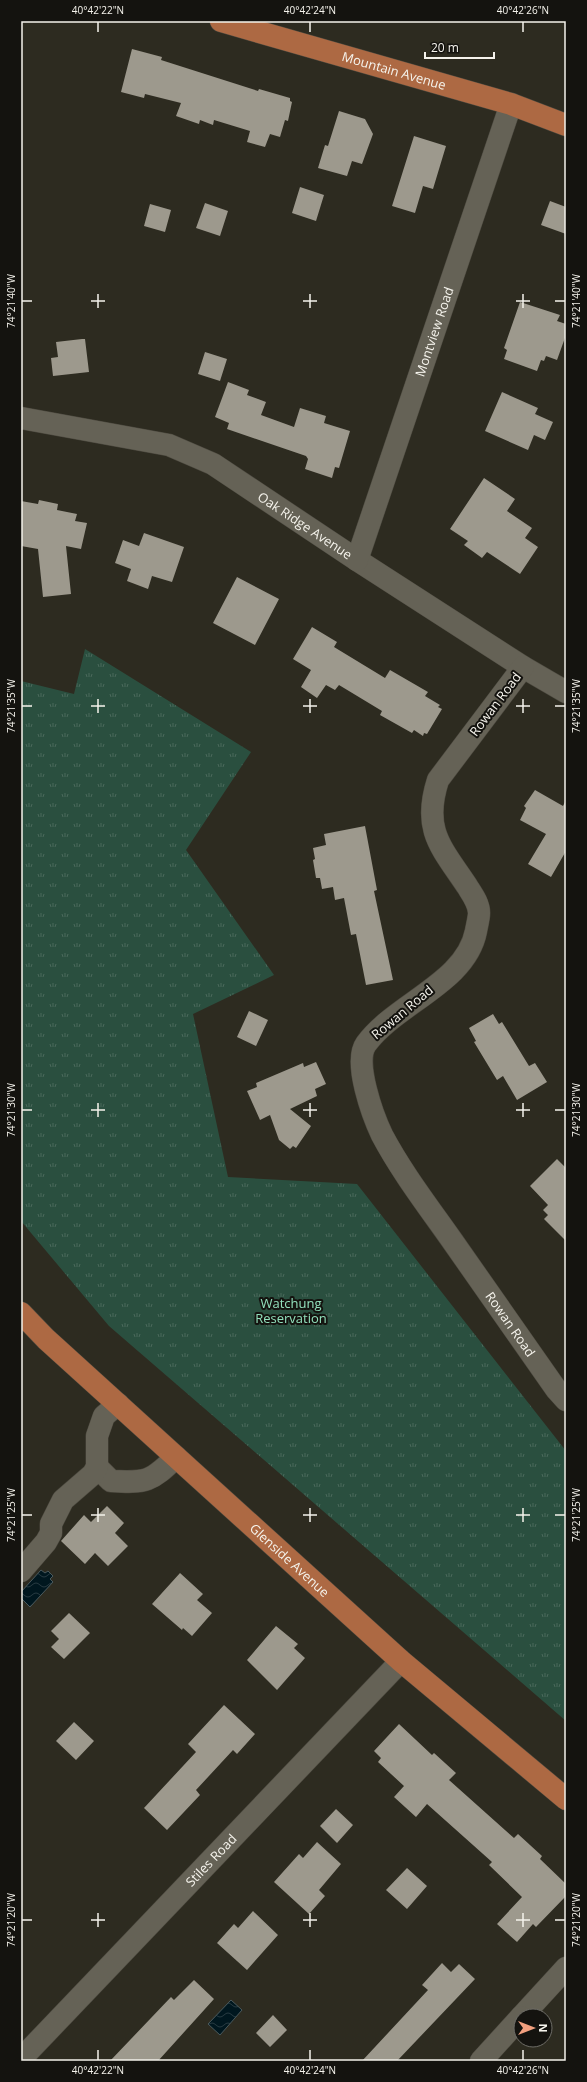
<svg xmlns="http://www.w3.org/2000/svg" width="587" height="2082" font-family="'Open Sans',sans-serif">
<defs>
<pattern id="park-tufts" width="24" height="20" patternUnits="userSpaceOnUse"><rect width="24" height="20" fill="#2a4f3f"/><path d="M3 7l-1-3M5 7V3M7 7l1-3M15 17l-1-3M17 17v-4M19 17l1-3" fill="none" stroke="#4a695b"/></pattern>
<pattern id="water-waves" width="16" height="10" patternUnits="userSpaceOnUse"><rect width="16" height="10" fill="#00171f"/><path d="M0 5q4-4 8 0t8 0" fill="none" stroke="#263940"/></pattern>
</defs>
<rect width="100%" height="100%" fill="#2d2b20"/>
<!-- park -->
<path fill="url(#park-tufts)" d="M 85,649 L 251,752 L 186,850 L 274,975 L 193,1014 L 228,1177 L 357,1184 L 566,1451 L 566,1721 L 109,1326 L 21,1221 L 21,681 L 74,694 Z"/>
<!-- water -->
<path fill="url(#water-waves)" stroke="#4a595c" d="M 41,1570 L 45,1573 L 48,1571 L 53,1576 L 50,1579 L 53,1582 L 30,1607 L 21,1598 L 21,1592 Z
M 231,2000 L 242,2010 L 220,2035 L 208,2024 Z"/>
<!-- building -->
<path fill="#9d998d" d="M 132,49 L 162,57 L 161,60 L 258,91 L 259,89 L 290,98 L 290,101 L 292,102 L 288,121 L 285,120 L 280,137 L 270,134 L 265,147 L 247,142 L 250,131 L 214,120 L 213,125 L 200,120 L 199,124 L 176,116 L 181,103 L 145,94 L 144,98 L 121,92 Z
M 339,111 L 365,119 L 373,134 L 362,164 L 352,161 L 347,176 L 318,168 L 325,145 L 328,146 Z
M 414,136 L 446,146 L 433,189 L 423,186 L 415,213 L 392,206 Z
M 300,187 L 324,195 L 316,221 L 292,213 Z
M 550,201 L 566,207 L 566,234 L 541,225 Z
M 205,203 L 228,211 L 220,236 L 196,228 Z
M 150,204 L 171,210 L 165,232 L 144,226 Z
M 520,302 L 560,315 L 557,321 L 566,324 L 566,335 L 557,360 L 546,356 L 544,361 L 541,360 L 537,371 L 504,359 L 507,350 L 504,348 Z
M 82,339 L 85,339 L 89,372 L 53,376 L 51,358 L 58,357 L 56,342 Z
M 205,352 L 227,359 L 220,381 L 198,374 Z
M 228,382 L 249,390 L 247,395 L 266,402 L 261,415 L 294,427 L 300,408 L 326,416 L 324,423 L 350,431 L 339,468 L 335,467 L 332,478 L 305,469 L 308,459 L 306,456 L 227,429 L 229,423 L 215,417 Z
M 502,392 L 538,408 L 535,414 L 553,422 L 545,440 L 534,435 L 528,450 L 485,431 Z
M 484,478 L 515,499 L 507,511 L 532,528 L 525,538 L 538,547 L 520,574 L 487,552 L 482,558 L 464,545 L 468,541 L 450,529 Z
M 39,500 L 58,504 L 57,510 L 77,514 L 75,521 L 87,523 L 81,549 L 66,546 L 71,594 L 43,597 L 38,549 L 21,546 L 21,501 L 38,504 Z
M 144,533 L 184,547 L 172,582 L 152,576 L 148,589 L 127,581 L 131,569 L 115,563 L 123,540 L 139,546 Z
M 237,577 L 279,599 L 255,645 L 213,623 Z
M 312,627 L 337,642 L 334,647 L 385,678 L 390,670 L 428,692 L 425,696 L 440,705 L 438,707 L 442,709 L 427,734 L 424,733 L 423,736 L 414,730 L 412,733 L 380,715 L 382,711 L 339,685 L 335,690 L 326,685 L 317,698 L 301,687 L 311,670 L 293,659 Z
M 535,790 L 563,806 L 566,800 L 566,851 L 551,877 L 528,864 L 546,834 L 520,820 L 526,808 L 524,806 Z
M 365,826 L 377,890 L 374,891 L 393,980 L 366,985 L 356,934 L 351,935 L 344,898 L 335,900 L 333,887 L 322,889 L 320,878 L 316,878 L 313,860 L 315,859 L 313,848 L 326,845 L 324,834 Z
M 249,1011 L 268,1020 L 256,1046 L 237,1037 Z
M 493,1014 L 499,1024 L 502,1022 L 529,1066 L 535,1063 L 547,1082 L 517,1100 L 503,1076 L 497,1080 L 474,1042 L 476,1041 L 469,1028 Z
M 316,1062 L 326,1084 L 315,1089 L 317,1096 L 290,1109 L 311,1126 L 296,1148 L 293,1146 L 290,1149 L 279,1140 L 270,1115 L 260,1120 L 247,1091 L 257,1087 L 256,1083 L 303,1063 L 304,1067 Z
M 557,1159 L 566,1168 L 566,1241 L 544,1219 L 548,1215 L 543,1210 L 548,1205 L 530,1186 Z
M 107,1506 L 124,1523 L 115,1533 L 128,1546 L 108,1566 L 95,1553 L 85,1564 L 61,1541 L 84,1515 L 91,1522 Z
M 180,1573 L 203,1594 L 197,1600 L 212,1613 L 192,1636 L 183,1628 L 182,1630 L 152,1604 Z
M 69,1613 L 90,1633 L 64,1659 L 51,1647 L 59,1639 L 51,1631 Z
M 276,1626 L 298,1644 L 294,1648 L 305,1658 L 277,1690 L 247,1660 Z
M 224,1705 L 255,1734 L 237,1754 L 233,1750 L 196,1790 L 200,1795 L 167,1830 L 144,1808 L 196,1752 L 188,1744 Z
M 74,1722 L 94,1741 L 76,1760 L 56,1741 Z
M 399,1724 L 432,1755 L 434,1753 L 456,1773 L 449,1780 L 514,1838 L 518,1834 L 542,1856 L 540,1859 L 566,1884 L 566,1896 L 536,1927 L 533,1924 L 517,1942 L 497,1924 L 522,1897 L 489,1865 L 492,1862 L 427,1804 L 416,1817 L 394,1797 L 404,1786 L 378,1762 L 381,1758 L 374,1751 Z
M 336,1809 L 353,1825 L 337,1843 L 320,1826 Z
M 317,1842 L 341,1864 L 319,1890 L 325,1896 L 309,1914 L 274,1882 L 299,1854 L 303,1858 Z
M 407,1868 L 427,1886 L 407,1909 L 386,1890 Z
M 253,1911 L 278,1935 L 247,1970 L 217,1943 L 234,1924 L 238,1928 Z
M 442,1963 L 451,1972 L 459,1964 L 475,1979 L 397,2061 L 362,2061 L 428,1990 L 422,1985 Z
M 194,1980 L 214,1999 L 158,2061 L 110,2061 L 171,1997 L 174,2000 Z
M 273,2015 L 287,2030 L 270,2047 L 256,2033 Z"/>
<g fill="none" stroke-linecap="round" stroke-linejoin="round">
<!-- minor casing -->
<g stroke="#4c493f" stroke-width="23">
<g id="minor">
<path id="s1" d="M 21,418 L 169,445 L 213,464 L 357,560 L 523,667 L 566,692"/>
<path id="s2" d="M 357,560 L 511,104"/>
<path id="s3" d="M 523,667 L 438,780 C 422,830 441,847 467,886 C 472,894 479,903 479,913 C 479,918 477,925 476,931 C 466,983 396,1003 366,1044 C 353,1062 373,1116 382,1135 C 401,1171 427,1205 451,1239 C 486,1289 521,1339 556,1389 L 566,1400"/>
<path d="M 97,1467 L 111,1481 C 146,1483 151,1482 176,1457"/>
<path d="M 21,1571 L 46,1542 L 51,1533 L 51,1524 L 63,1500 L 93,1474 L 97,1467 L 97,1436 L 104,1416 L 118,1404"/>
<path d="M 522,2016 L 566,1968"/>
<path id="s4" d="M 21,2059 L 401,1661"/>
<path d="M 481,2061 L 521,2017"/>
</g>
</g>
<!-- major casing -->
<g stroke="#4c493f" stroke-width="23">
<g id="major">
<path id="s5" d="M 221,21 L 511,104 L 566,125"/>
<path id="s6" d="M 21,1313 L 46,1339 L 401,1661 L 566,1799"/>
</g>
</g>
<!-- minor -->
<use href="#minor" stroke="#656256" stroke-width="22"/>
<!-- major -->
<use href="#major" stroke="#ad6943" stroke-width="22"/>
</g>
<!-- ticks -->
<path fill="none" stroke="#f5f3ec" stroke-width="1.5" d="M 98,22 L 98,32M 310,22 L 310,32M 523,22 L 523,32M 98,294 L 98,308M 310,294 L 310,308M 523,294 L 523,308M 22,301 L 32,301M 91,301 L 105,301M 303,301 L 317,301M 516,301 L 530,301M 555,301 L 565,301M 98,699 L 98,713M 310,699 L 310,713M 523,699 L 523,713M 22,706 L 32,706M 91,706 L 105,706M 303,706 L 317,706M 516,706 L 530,706M 555,706 L 565,706M 98,1103 L 98,1117M 310,1103 L 310,1117M 523,1103 L 523,1117M 22,1110 L 32,1110M 91,1110 L 105,1110M 303,1110 L 317,1110M 516,1110 L 530,1110M 555,1110 L 565,1110M 98,1508 L 98,1522M 310,1508 L 310,1522M 523,1508 L 523,1522M 22,1515 L 32,1515M 91,1515 L 105,1515M 303,1515 L 317,1515M 516,1515 L 530,1515M 555,1515 L 565,1515M 98,1913 L 98,1927M 310,1913 L 310,1927M 523,1913 L 523,1927M 22,1920 L 32,1920M 91,1920 L 105,1920M 303,1920 L 317,1920M 516,1920 L 530,1920M 555,1920 L 565,1920M 98,2050 L 98,2060M 310,2050 L 310,2060M 523,2050 L 523,2060"/>
<g text-anchor="middle" stroke-width="4" stroke-linejoin="round" paint-order="stroke">
<!-- street labels -->
<g font-size="13" fill="#f5f3ec" stroke="#14130f">
<text dy="5" stroke="none"><textPath href="#s5" startOffset="180">Mountain Avenue</textPath></text>
<text dy="5" stroke="none"><textPath href="#s2" startOffset="241">Montview Road</textPath></text>
<text dy="5" stroke="none"><textPath href="#s1" startOffset="309">Oak Ridge Avenue</textPath></text>
<text transform="translate(495 704) rotate(-53)" y="5">Rowan Road</text>
<text transform="translate(402 1012) rotate(-40)" y="5">Rowan Road</text>
<text dy="5" stroke="none"><textPath href="#s3" startOffset="790">Rowan Road</textPath></text>
<text dy="5" stroke="none"><textPath href="#s6" startOffset="365">Glenside Avenue</textPath></text>
<text dy="5" stroke="none"><textPath href="#s4" startOffset="275">Stiles Road</textPath></text>
</g>
<!-- park labels -->
<g font-size="13" fill="#92e0bc" stroke="#14130f">
<text x="291" y="1308">Watchung<tspan x="291" dy="15">Reservation</tspan></text>
</g>
</g>
<!-- border -->
<rect width="587" height="2082" fill="none" stroke="#14130f" stroke-width="44"/>
<!-- north arrow -->
<g transform="translate(533 2028) rotate(90)"><circle r="19" fill="#14130f" stroke="#6e6d67"/>
<path d="M0-3L7 15L0 10L-7 15Z" fill="#f2a07f"/>
<text y="-6" font-size="11" font-weight="bold" text-anchor="middle" fill="#f5f3ec">N</text>
</g>
<!-- scale -->
<path d="M425 52v6h69v-6" fill="none" stroke="#f5f3ec" stroke-width="2"/>
<text x="431" y="52" font-size="12" fill="#f5f3ec" stroke="#14130f" stroke-width="3" paint-order="stroke">20 m</text>
<rect x="22" y="22" width="543" height="2038" fill="none" stroke="#f5f3ec" stroke-width="1.5"/>
<g font-size="10" text-anchor="middle" fill="#f5f3ec">
<text x="98" y="14">40°42'22"N</text>
<text x="310" y="14">40°42'24"N</text>
<text x="523" y="14">40°42'26"N</text>
<text transform="translate(11 301) rotate(-90)" y="4">74°21'40"W</text>
<text transform="translate(576 301) rotate(-90)" y="4">74°21'40"W</text>
<text transform="translate(11 706) rotate(-90)" y="4">74°21'35"W</text>
<text transform="translate(576 706) rotate(-90)" y="4">74°21'35"W</text>
<text transform="translate(11 1110) rotate(-90)" y="4">74°21'30"W</text>
<text transform="translate(576 1110) rotate(-90)" y="4">74°21'30"W</text>
<text transform="translate(576 1515) rotate(-90)" y="4">74°21'25"W</text>
<text transform="translate(11 1515) rotate(-90)" y="4">74°21'25"W</text>
<text transform="translate(11 1920) rotate(-90)" y="4">74°21'20"W</text>
<text transform="translate(576 1920) rotate(-90)" y="4">74°21'20"W</text>
<text x="98" y="2074">40°42'22"N</text>
<text x="310" y="2074">40°42'24"N</text>
<text x="523" y="2074">40°42'26"N</text>
</g>
</svg>
